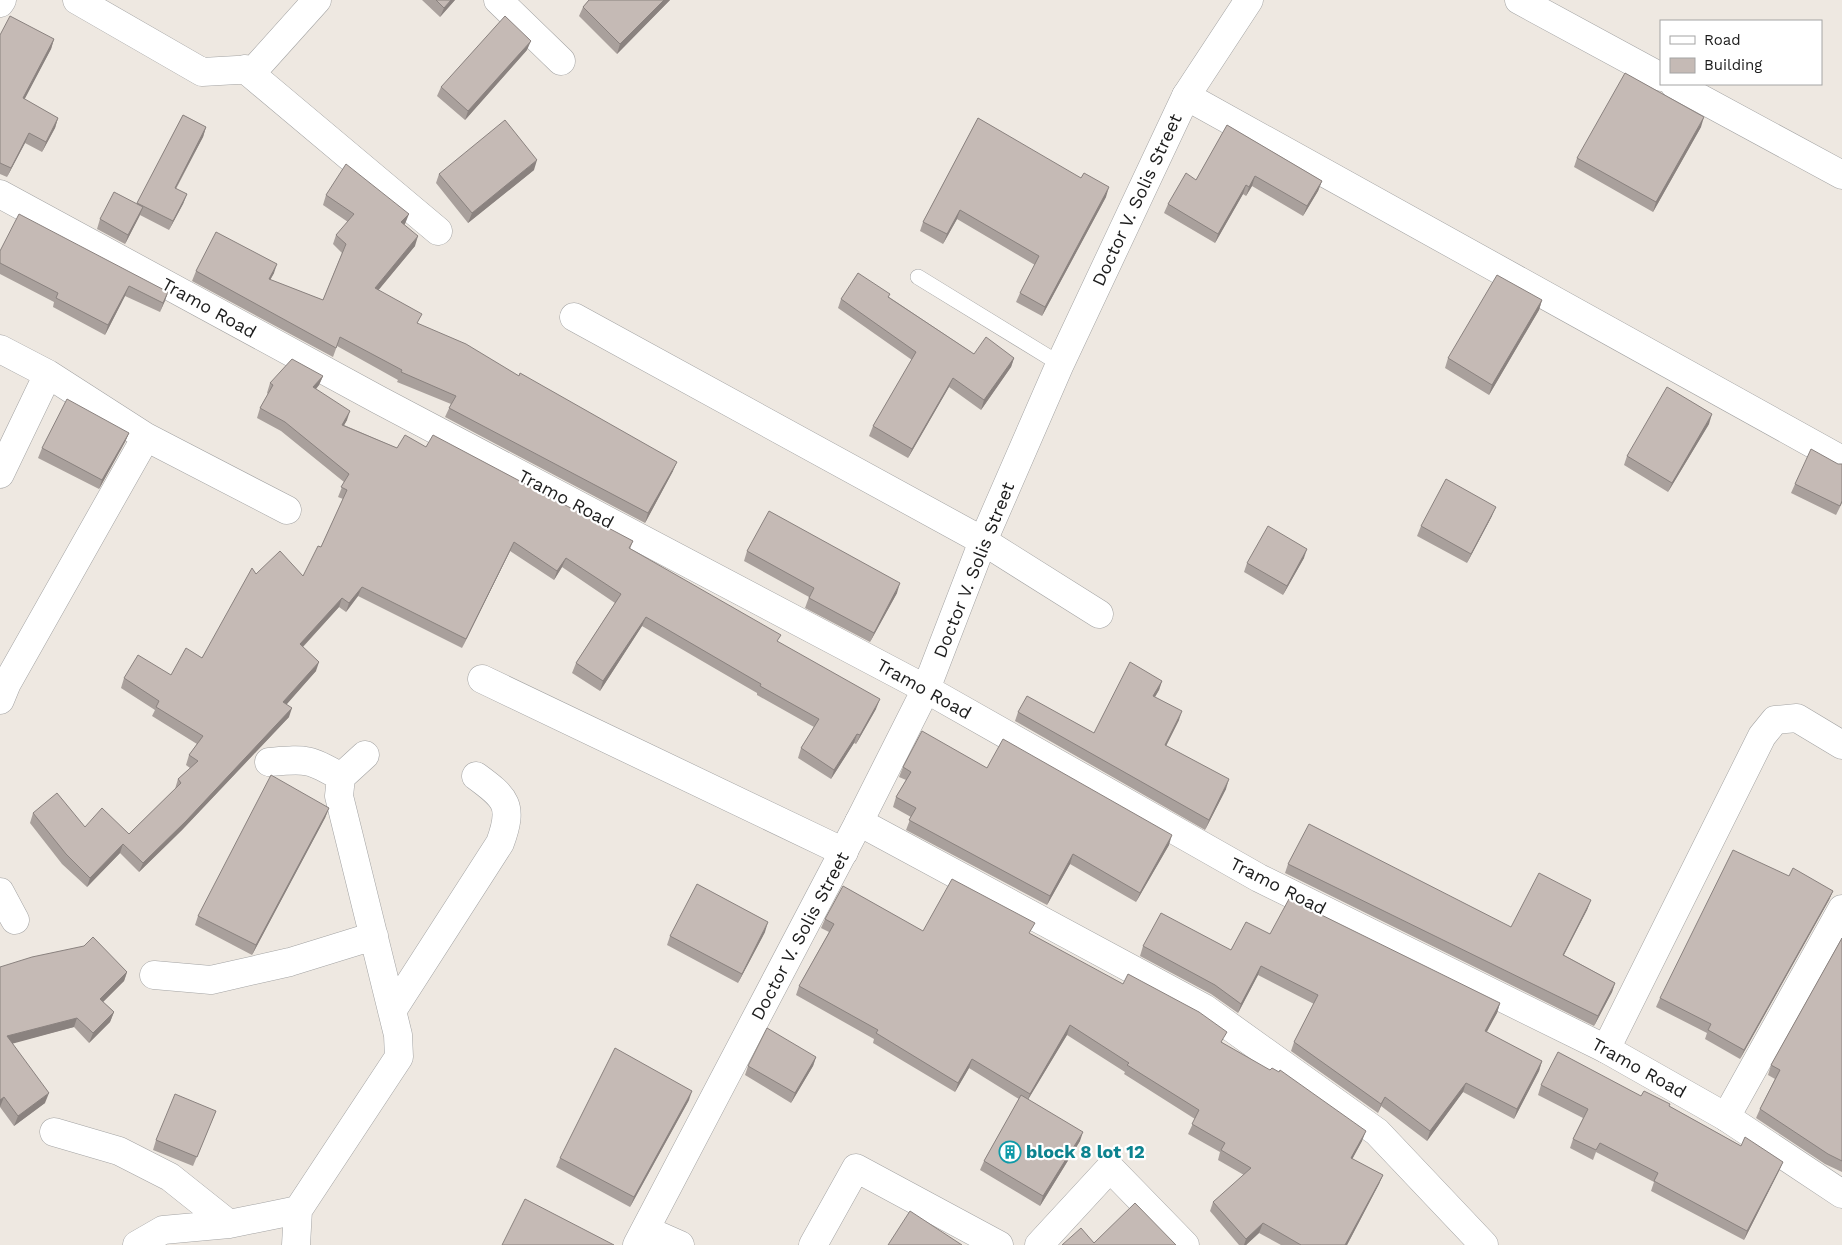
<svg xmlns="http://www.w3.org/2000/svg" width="1842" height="1245" font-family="'Work Sans',sans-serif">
<rect width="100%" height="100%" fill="#eee8e1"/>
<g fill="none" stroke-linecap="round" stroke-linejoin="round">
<!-- service casing -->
<g stroke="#a3a3a3" stroke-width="16">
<path id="service" d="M 918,277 L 1060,364"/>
</g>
<!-- minor casing -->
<g stroke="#a3a3a3" stroke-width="29">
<path id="minor" d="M 77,0 L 202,72 L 255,69 L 317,0
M 498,0 L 561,61
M 1519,0 L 1661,77
M 0,3 L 2,0
M 245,69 L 438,231
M 1674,84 L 1842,175
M 1186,96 L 1842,460
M 574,317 L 983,541 L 1099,614
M 0,349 L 48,374 L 146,437 L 287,510
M 0,474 L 48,374
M 482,679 L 844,852
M 0,700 L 7,683 L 146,437
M 269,762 C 306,759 309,758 341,777
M 859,822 L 1204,1008 L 1377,1132 L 1484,1245
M 0,892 L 15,920
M 154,975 L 211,980 L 290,962 L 374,936
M 392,1011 L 500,843 C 514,805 506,798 476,776
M 1606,1049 L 1762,736 L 1775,720 L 1797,718 L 1842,745
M 1726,1117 L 1842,909
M 54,1132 L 119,1151 L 170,1177 L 229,1224
M 646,1230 L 680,1245
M 137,1245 L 163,1230 L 229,1224 L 298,1210
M 296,1245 L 298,1210 L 399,1057 L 398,1035 L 339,796 L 341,777 L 365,755
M 813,1245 L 856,1168 L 999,1245
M 1039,1245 L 1110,1168 L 1185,1245"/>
</g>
<!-- tertiary casing -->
<g stroke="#a3a3a3" stroke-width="29">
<path id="tertiary" d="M 0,194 L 379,400 L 926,689 L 1259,878 L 1606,1049 L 1726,1117 L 1842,1194
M 637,1245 L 859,822 L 926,689 L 983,541 L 1060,364 L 1186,96 L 1249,0"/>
</g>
<!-- service -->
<use href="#service" stroke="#fff" stroke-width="15"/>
<!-- minor -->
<use href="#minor" stroke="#fff" stroke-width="28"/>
<!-- tertiary -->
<use href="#tertiary" stroke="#fff" stroke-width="28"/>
</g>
<!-- wall -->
<path fill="#a9a09c" d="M 422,0 L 455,0 L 440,17 Z
M 589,0 L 670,0 L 617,54 L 579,16 L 583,7 Z
M 0,35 L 54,39 L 51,49 L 24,99 L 58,118 L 55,128 L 42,152 L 25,143 L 7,177 L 0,174 Z
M 527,50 L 465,120 L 437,96 L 441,87 Z
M 183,115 L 206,127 L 203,137 L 176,189 L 187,194 L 183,204 L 169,230 L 140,215 L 125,244 L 97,229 L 100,219 L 137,204 Z
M 978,118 L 1106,197 L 1042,316 L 1016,302 L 1020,293 L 1035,265 L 957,219 L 943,244 L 920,231 L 923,222 Z
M 1227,125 L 1322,181 L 1318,191 L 1303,216 L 1252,186 L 1246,196 L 1243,194 L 1215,243 L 1164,213 L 1168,204 L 1196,180 Z
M 1701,127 L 1653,212 L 1574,167 L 1577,158 Z
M 534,170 L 468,223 L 436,183 L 439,174 Z
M 326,195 L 405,224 L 404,225 L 415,246 L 378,290 L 418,324 L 673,471 L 645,523 L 445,417 L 451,404 L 397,382 L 398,380 L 337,346 L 333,357 L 192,281 L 196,271 L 274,273 L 270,280 L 323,300 L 342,253 L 333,244 L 336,235 L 348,222 L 323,205 Z
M 0,251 L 168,292 L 160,312 L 125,296 L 105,335 L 53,307 L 54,302 L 0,274 Z
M 889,297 L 974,354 L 1014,358 L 1011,367 L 981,410 L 949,387 L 908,458 L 869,436 L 873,426 L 912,360 L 838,308 L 841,299 Z
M 1542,300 L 1539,310 L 1489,395 L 1445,368 L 1448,358 Z
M 323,376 L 319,385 L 316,389 L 347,420 L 344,425 L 397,448 L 426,447 L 633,541 L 630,549 L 778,642 L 876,709 L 856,744 L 854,743 L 831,779 L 798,758 L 801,748 L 814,727 L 757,695 L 757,693 L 642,626 L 600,691 L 572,673 L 576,663 L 615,603 L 562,567 L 554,580 L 510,551 L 462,648 L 358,596 L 346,612 L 339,607 L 303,647 L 316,671 L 286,704 L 289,717 L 182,830 L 139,872 L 120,853 L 87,887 L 62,864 L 30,823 L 33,813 L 85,827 L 129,834 L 175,789 L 178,779 L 190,768 L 186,765 L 189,755 L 197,744 L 152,716 L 155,710 L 121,688 L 124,678 L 171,675 L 202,658 L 256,574 L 303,576 L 321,547 L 343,499 L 338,497 L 344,482 L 281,431 L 257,418 L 260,408 L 268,394 L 267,393 L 270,383 Z
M 1709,424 L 1668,492 L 1624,465 L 1627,456 Z
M 129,433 L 125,442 L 99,489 L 38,458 L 42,448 Z
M 1842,464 L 1842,503 L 1836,515 L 1791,493 L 1795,484 Z
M 1492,516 L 1467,563 L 1417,536 L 1421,526 Z
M 747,551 L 897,593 L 870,642 L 805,608 L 809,597 L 744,561 Z
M 1304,558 L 1283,595 L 1244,572 L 1247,563 Z
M 1162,681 L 1159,690 L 1155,697 L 1179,720 L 1166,746 L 1226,789 L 1205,830 L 1015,721 L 1018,712 L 1094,733 Z
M 903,767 L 987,768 L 1169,845 L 1136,902 L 1070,864 L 1047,905 L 906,830 L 911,817 L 893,807 L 896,797 L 906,780 L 899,777 Z
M 329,808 L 325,818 L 252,955 L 195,925 L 198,916 Z
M 1288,864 L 1511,927 L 1591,900 L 1587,910 L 1564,955 L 1615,983 L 1612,992 L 1594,1026 L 1285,873 Z
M 1789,876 L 1833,891 L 1829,900 L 1740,1059 L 1705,1039 L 1707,1033 L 1656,1007 L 1660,998 Z
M 825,919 L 923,931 L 1031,934 L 1223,1043 L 1362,1141 L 1352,1159 L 1383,1175 L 1379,1184 L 1347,1245 L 1281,1245 L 1259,1233 L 1246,1245 L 1239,1245 L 1210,1211 L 1213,1202 L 1244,1175 L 1218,1160 L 1220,1152 L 1188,1134 L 1195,1119 L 1124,1074 L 1125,1072 L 1067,1035 L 1028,1099 L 1080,1141 L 1040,1206 L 980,1170 L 984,1161 L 1019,1099 L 969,1068 L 955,1092 L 873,1043 L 874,1039 L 796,995 L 799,986 L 829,932 L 821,928 Z
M 765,932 L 738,983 L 667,945 L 670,936 Z
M 1270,934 L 1500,1003 L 1497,1013 L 1486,1032 L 1542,1061 L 1539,1071 L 1514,1119 L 1463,1092 L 1427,1141 L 1381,1106 L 1378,1113 L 1291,1051 L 1294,1042 L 1314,1004 L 1258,975 L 1238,1013 L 1211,994 L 1140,956 L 1143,946 L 1231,950 Z
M 1842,938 L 1842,1172 L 1825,1164 L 1756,1118 L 1760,1109 L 1775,1079 L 1768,1075 L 1771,1065 Z
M 0,967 L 127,972 L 124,981 L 103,1002 L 114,1012 L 110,1022 L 89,1043 L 74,1027 L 12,1043 L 45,1103 L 14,1126 L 0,1107 Z
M 816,1057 L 813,1066 L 791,1103 L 745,1075 L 748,1066 Z
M 1541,1085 L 1641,1096 L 1669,1106 L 1741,1146 L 1783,1162 L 1779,1171 L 1744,1240 L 1651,1191 L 1654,1182 L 1596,1152 L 1593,1160 L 1570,1148 L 1573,1139 L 1583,1118 L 1538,1095 Z
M 689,1100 L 630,1207 L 556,1167 L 560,1158 Z
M 216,1111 L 193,1166 L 153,1150 L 156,1140 Z"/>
<!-- shaded-wall -->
<path fill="#8a827f" d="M 451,0 L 455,0 L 440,17 L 444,8 Z
M 664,0 L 670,0 L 617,54 L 620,44 Z
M 54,39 L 51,49 L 20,108 L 23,98 Z
M 531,41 L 527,50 L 465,120 L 468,111 Z
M 1704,117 L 1701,127 L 1653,212 L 1656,202 Z
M 58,118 L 55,128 L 42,152 L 46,142 Z
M 206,127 L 203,137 L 171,197 L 175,188 Z
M 29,133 L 25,143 L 7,177 L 11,168 Z
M 537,160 L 534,170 L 468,223 L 472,213 Z
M 1255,176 L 1252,186 L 1246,196 L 1249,187 Z
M 1322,181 L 1318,191 L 1303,216 L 1307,206 Z
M 1246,185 L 1243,194 L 1215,243 L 1218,234 Z
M 1109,187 L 1106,197 L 1042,316 L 1045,307 Z
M 187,194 L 183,204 L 169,230 L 173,221 Z
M 143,207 L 139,217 L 125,244 L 128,235 Z
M 960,210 L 957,219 L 943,244 L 947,234 Z
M 409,214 L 405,224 L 398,232 L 401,222 Z
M 418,236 L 415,246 L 372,298 L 375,288 Z
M 277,264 L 274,273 L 265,289 L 269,279 Z
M 129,286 L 125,296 L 105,335 L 108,325 Z
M 168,292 L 165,301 L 160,312 L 163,303 Z
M 1542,300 L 1539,310 L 1489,395 L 1492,385 Z
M 1014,358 L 1011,367 L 981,410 L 984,400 Z
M 323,376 L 319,385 L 309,397 L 313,387 Z
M 953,378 L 949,387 L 908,458 L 912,449 Z
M 350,411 L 347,420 L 339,434 L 342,425 Z
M 1712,414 L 1709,424 L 1668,492 L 1672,483 Z
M 129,433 L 125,442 L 99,489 L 102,480 Z
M 677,462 L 673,471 L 645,523 L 648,513 Z
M 1496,507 L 1492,516 L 1467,563 L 1471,554 Z
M 514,542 L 510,551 L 462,648 L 466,639 Z
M 1307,549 L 1304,558 L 1283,595 L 1287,586 Z
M 566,558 L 562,567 L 554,580 L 557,571 Z
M 900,583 L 897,593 L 870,642 L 874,633 Z
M 362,587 L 358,596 L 346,612 L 349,603 Z
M 342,598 L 339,607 L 297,653 L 300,644 Z
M 646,617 L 642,626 L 600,691 L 603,681 Z
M 319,662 L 316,671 L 280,712 L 283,702 Z
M 1162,681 L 1159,690 L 1150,705 L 1153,696 Z
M 880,699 L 876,709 L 856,744 L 860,735 Z
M 292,708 L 289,717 L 182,830 L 139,872 L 143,863 Z
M 1182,711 L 1179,720 L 1162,754 L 1165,745 Z
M 857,734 L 854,743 L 831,779 L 834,770 Z
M 1229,779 L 1226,789 L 1205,830 L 1209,820 Z
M 329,808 L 325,818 L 252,955 L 256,945 Z
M 1172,835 L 1169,845 L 1136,902 L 1140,893 Z
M 123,844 L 120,853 L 87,887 L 90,878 Z
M 1073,854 L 1070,864 L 1047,905 L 1050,896 Z
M 1833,891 L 1829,900 L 1740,1059 L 1744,1050 Z
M 1591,900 L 1587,910 L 1559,964 L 1563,955 Z
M 768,922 L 765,932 L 738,983 L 742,974 Z
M 1261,966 L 1258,975 L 1238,1013 L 1241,1004 Z
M 127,972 L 124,981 L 97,1008 L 100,999 Z
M 1615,983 L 1612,992 L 1594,1026 L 1598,1016 Z
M 1500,1003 L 1497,1013 L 1482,1041 L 1485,1031 Z
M 114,1012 L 110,1022 L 89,1043 L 93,1033 Z
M 77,1018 L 74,1027 L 4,1046 L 7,1036 Z
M 1070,1025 L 1067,1035 L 1026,1103 L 1030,1094 Z
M 816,1057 L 813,1066 L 791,1103 L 795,1093 Z
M 972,1059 L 969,1068 L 955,1092 L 958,1083 Z
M 1542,1061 L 1539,1071 L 1514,1119 L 1517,1109 Z
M 1466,1083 L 1463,1092 L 1427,1141 L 1430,1131 Z
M 692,1091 L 689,1100 L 630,1207 L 634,1197 Z
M 49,1093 L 45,1103 L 14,1126 L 18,1116 Z
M 4,1097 L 0,1107 L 0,1100 Z
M 1385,1097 L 1381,1106 L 1378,1113 L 1381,1104 Z
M 1366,1131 L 1362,1141 L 1348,1167 L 1351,1158 Z
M 1083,1132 L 1080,1141 L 1040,1206 L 1043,1196 Z
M 1783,1162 L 1779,1171 L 1744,1240 L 1747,1231 Z
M 1383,1175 L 1379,1184 L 1347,1245 L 1345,1245 Z
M 1263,1223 L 1259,1233 L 1246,1245 L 1244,1245 L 1246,1239 Z"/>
<!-- building -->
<path fill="#c5bab5" stroke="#8a827f" d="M 436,0 L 451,0 L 444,8 Z
M 589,0 L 664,0 L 620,44 L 583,7 Z
M 10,16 L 54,39 L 23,98 L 58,118 L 46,142 L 29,133 L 11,168 L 0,163 L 0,35 Z
M 505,16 L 531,41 L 468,111 L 441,87 Z
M 1625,73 L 1704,117 L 1656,202 L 1577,158 Z
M 183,115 L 206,127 L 175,188 L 187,194 L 173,221 L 137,203 Z
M 978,118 L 1081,178 L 1084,173 L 1109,187 L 1045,307 L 1020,293 L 1039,256 L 960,210 L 947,234 L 923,222 Z
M 505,120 L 537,160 L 472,213 L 439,174 Z
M 1227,125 L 1322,181 L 1307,206 L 1255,176 L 1249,187 L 1246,185 L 1218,234 L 1168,204 L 1186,173 L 1196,180 Z
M 346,164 L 409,214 L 401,222 L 418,236 L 375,288 L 422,314 L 417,323 L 466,344 L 519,376 L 520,373 L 677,462 L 648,513 L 449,408 L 456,396 L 401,372 L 402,370 L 340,337 L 336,348 L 196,271 L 216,232 L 277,264 L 269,279 L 323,300 L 346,244 L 336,235 L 354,214 L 326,195 Z
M 114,192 L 143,207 L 128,235 L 100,219 Z
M 19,214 L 168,292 L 163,303 L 129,286 L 108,325 L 56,298 L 58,293 L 0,263 L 0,251 Z
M 858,273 L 890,294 L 888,297 L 974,354 L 986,337 L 1014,358 L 984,400 L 953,378 L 912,449 L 873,426 L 916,352 L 841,299 Z
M 1497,275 L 1542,300 L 1492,385 L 1448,358 Z
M 292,359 L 323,376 L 313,387 L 350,411 L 342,425 L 397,448 L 405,435 L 426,447 L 433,435 L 633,541 L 629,548 L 781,635 L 777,641 L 880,699 L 860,735 L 857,734 L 834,770 L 801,748 L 819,719 L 760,686 L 761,684 L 646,617 L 603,681 L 576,663 L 621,594 L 566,558 L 557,571 L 514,542 L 466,639 L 362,587 L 349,603 L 342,598 L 300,644 L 319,662 L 283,702 L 292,708 L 186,821 L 143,863 L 123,844 L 90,878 L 66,854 L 33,813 L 57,793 L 85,827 L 102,808 L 129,834 L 181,783 L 178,779 L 198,761 L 189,755 L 203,736 L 156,707 L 159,701 L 124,678 L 138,655 L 171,675 L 186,648 L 202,658 L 252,568 L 256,574 L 280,551 L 303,576 L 318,546 L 321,547 L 347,490 L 341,487 L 349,474 L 285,422 L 260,408 L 273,385 L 270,383 Z
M 1667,387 L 1712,414 L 1672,483 L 1627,456 Z
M 67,399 L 129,433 L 102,480 L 42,448 Z
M 1811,449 L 1838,464 L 1842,464 L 1842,501 L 1840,506 L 1795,484 Z
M 1446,479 L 1496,507 L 1471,554 L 1421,526 Z
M 769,511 L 900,583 L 874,633 L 809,598 L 814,588 L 747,551 Z
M 1268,526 L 1307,549 L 1287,586 L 1247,563 Z
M 1130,662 L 1162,681 L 1153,696 L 1182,711 L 1165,745 L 1229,779 L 1209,820 L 1018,712 L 1027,696 L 1094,733 Z
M 922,731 L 987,768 L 1003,739 L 1172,835 L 1140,893 L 1073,854 L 1050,896 L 909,820 L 916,808 L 896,797 L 911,772 L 903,767 Z
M 271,775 L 329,808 L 256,945 L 198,916 Z
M 1309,824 L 1511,927 L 1539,873 L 1591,900 L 1563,955 L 1615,983 L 1598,1016 L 1288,864 Z
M 1733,850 L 1789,876 L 1793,868 L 1833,891 L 1744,1050 L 1708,1030 L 1711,1024 L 1660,998 Z
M 952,879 L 1035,923 L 1029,933 L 1123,984 L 1128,974 L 1199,1012 L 1227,1032 L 1221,1042 L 1270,1070 L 1272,1068 L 1279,1072 L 1280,1070 L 1366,1131 L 1351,1158 L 1383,1175 L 1345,1245 L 1301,1245 L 1263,1223 L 1246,1239 L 1213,1202 L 1251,1168 L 1221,1150 L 1225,1143 L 1192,1124 L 1199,1110 L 1127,1065 L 1129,1063 L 1070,1025 L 1030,1094 L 972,1059 L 958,1083 L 876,1033 L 878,1030 L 799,986 L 834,924 L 825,919 L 843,886 L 923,931 Z
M 697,884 L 768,922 L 742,974 L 670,936 Z
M 1289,899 L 1500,1003 L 1485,1031 L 1542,1061 L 1517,1109 L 1466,1083 L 1430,1131 L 1385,1097 L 1381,1104 L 1294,1042 L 1318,995 L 1261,966 L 1241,1004 L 1215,985 L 1143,946 L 1161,913 L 1231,950 L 1246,922 L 1270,934 Z
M 93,937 L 127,972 L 100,999 L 114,1012 L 93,1033 L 77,1018 L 7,1036 L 49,1093 L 18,1116 L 4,1097 L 0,1100 L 0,967 L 32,957 L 84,946 Z
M 1842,938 L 1842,1161 L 1828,1154 L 1760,1109 L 1780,1070 L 1771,1065 Z
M 767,1028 L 816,1057 L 795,1093 L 748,1066 Z
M 615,1048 L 692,1091 L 634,1197 L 560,1158 Z
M 1558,1052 L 1641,1096 L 1644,1091 L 1670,1104 L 1669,1106 L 1741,1146 L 1745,1137 L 1783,1162 L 1747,1231 L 1654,1181 L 1658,1173 L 1600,1143 L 1596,1150 L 1573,1139 L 1588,1109 L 1541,1085 Z
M 175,1094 L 216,1111 L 197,1157 L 156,1140 Z
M 1021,1095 L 1083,1132 L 1043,1196 L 984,1161 Z
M 525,1199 L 614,1245 L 502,1245 Z
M 1135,1203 L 1176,1245 L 1062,1245 L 1081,1228 L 1094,1243 Z
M 910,1211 L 962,1245 L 888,1245 Z"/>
<!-- icons -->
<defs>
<g id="building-ring" transform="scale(1.125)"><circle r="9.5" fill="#fff" stroke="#0f9aa8" stroke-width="1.5"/><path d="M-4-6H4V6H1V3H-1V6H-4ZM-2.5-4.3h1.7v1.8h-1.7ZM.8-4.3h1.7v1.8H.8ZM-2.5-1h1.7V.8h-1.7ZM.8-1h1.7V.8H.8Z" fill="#0f9aa8"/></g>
</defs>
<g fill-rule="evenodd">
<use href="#building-ring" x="1010" y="1152"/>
</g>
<g text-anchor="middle" stroke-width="4.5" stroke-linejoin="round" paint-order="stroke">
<!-- street labels -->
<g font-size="18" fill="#1c1c1c" stroke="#fff">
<text transform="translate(1137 200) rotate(-65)" y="6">Doctor V. Solis Street</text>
<text transform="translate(209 308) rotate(29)" y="6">Tramo Road</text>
<text transform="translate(566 499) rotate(28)" y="6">Tramo Road</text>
<text transform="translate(974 570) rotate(-68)" y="6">Doctor V. Solis Street</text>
<text transform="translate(924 689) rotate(29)" y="6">Tramo Road</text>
<text transform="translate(1278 886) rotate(27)" y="6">Tramo Road</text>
<text transform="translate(800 936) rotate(-62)" y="6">Doctor V. Solis Street</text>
<text transform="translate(1639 1068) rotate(29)" y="6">Tramo Road</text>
</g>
<!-- culture labels -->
<g font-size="18" font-weight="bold" fill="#0d838f" stroke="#fff" text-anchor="start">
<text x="1026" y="1158">block 8 lot 12</text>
</g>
</g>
<!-- legend -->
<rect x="1660" y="20" width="162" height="65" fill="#ffffff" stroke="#a4a4a4"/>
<rect x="1670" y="36" width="25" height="8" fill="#ffffff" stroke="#a4a4a4"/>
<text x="1704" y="45" font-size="15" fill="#1c1c1c">Road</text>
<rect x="1670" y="58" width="25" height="15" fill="#c5bab5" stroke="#a4a4a4"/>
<text x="1704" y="70" font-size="15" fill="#1c1c1c">Building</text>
</svg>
